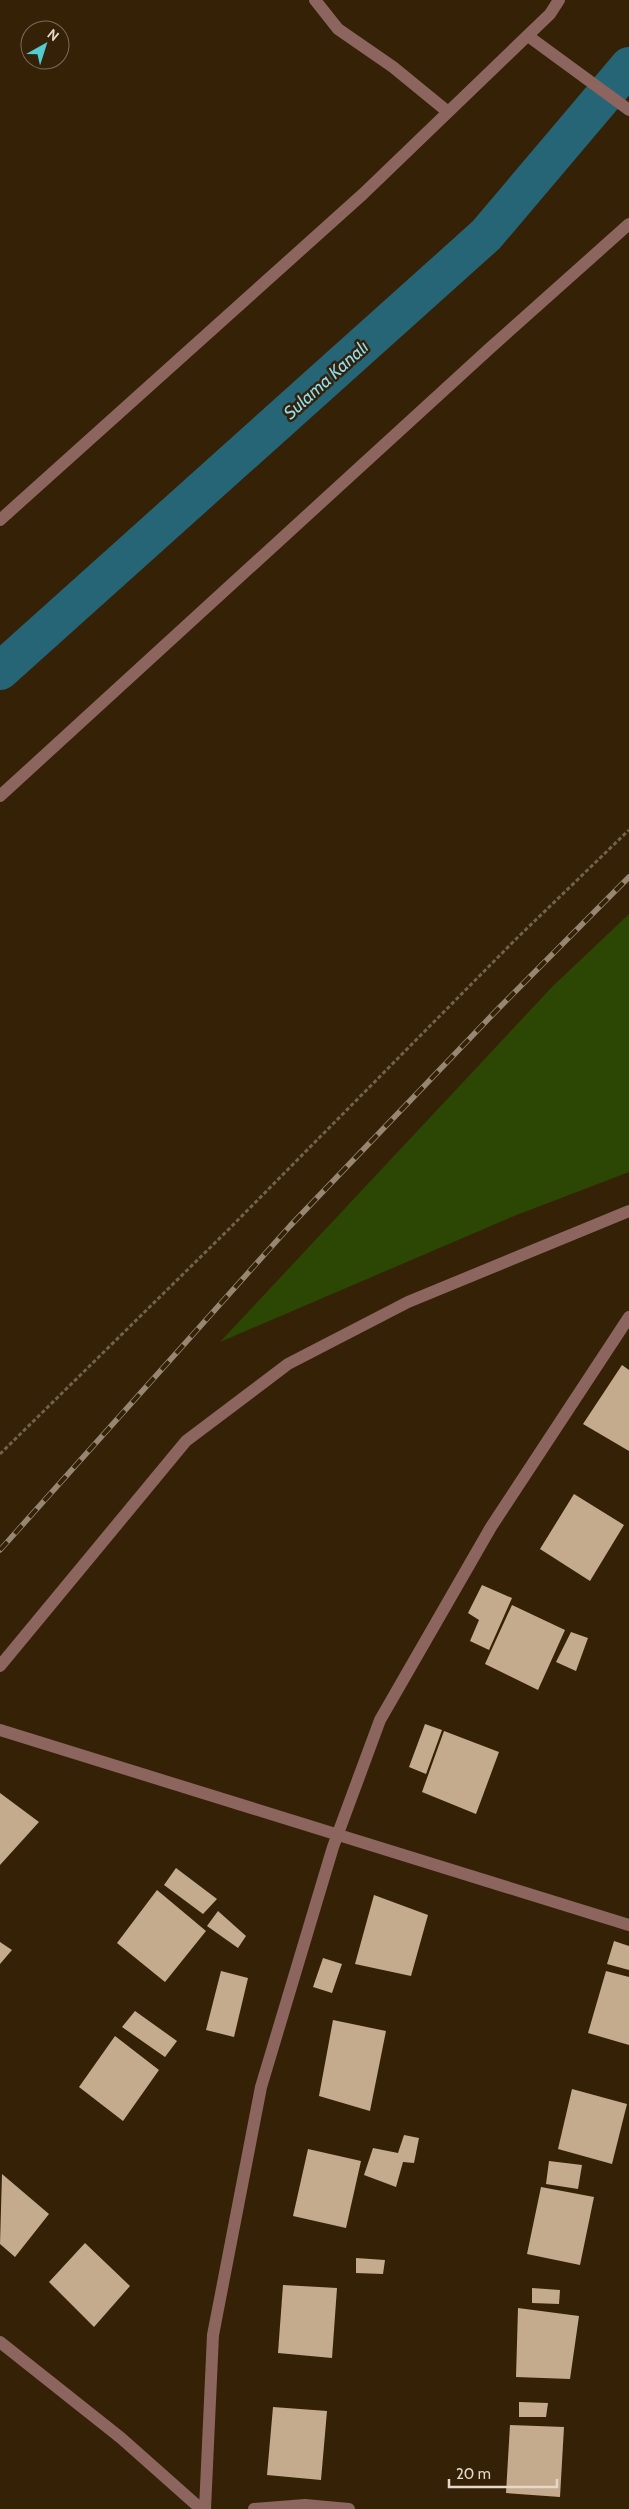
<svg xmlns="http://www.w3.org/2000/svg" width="629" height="2509" font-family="Cabin,sans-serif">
<rect width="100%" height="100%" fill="#352206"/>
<!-- green -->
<path fill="#2c4703" d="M 629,914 L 629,1172 L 514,1216 L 220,1342 L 552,987 Z"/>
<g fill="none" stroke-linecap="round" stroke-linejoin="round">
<!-- canal -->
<path stroke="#266576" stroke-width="38" d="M 0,671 L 486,235 L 629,66"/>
</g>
<!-- building -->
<path fill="#c4ab8e" d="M 622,1365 L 629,1370 L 629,1451 L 583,1424 Z
M 574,1494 L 624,1525 L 590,1581 L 540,1549 Z
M 482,1585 L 512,1598 L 489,1650 L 470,1641 L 479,1620 L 468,1613 Z
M 512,1605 L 565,1630 L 538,1690 L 485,1664 Z
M 571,1632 L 588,1638 L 576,1671 L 556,1662 Z
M 425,1724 L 442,1730 L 426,1774 L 409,1767 Z
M 444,1731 L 499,1752 L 476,1814 L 422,1792 Z
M 0,1793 L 39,1822 L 0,1865 Z
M 176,1868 L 217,1899 L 203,1914 L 164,1885 Z
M 157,1890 L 206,1931 L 165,1982 L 117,1943 Z
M 374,1895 L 428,1915 L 411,1976 L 355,1964 Z
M 218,1911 L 246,1936 L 238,1948 L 207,1926 Z
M 614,1941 L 629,1946 L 629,1970 L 607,1964 Z
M 0,1942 L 12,1950 L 0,1964 Z
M 323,1958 L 342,1964 L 332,1993 L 313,1987 Z
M 221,1971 L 248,1978 L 234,2037 L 206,2030 Z
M 606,1971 L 629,1977 L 629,2045 L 588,2033 Z
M 135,2011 L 177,2041 L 165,2057 L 122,2027 Z
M 333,2020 L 386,2031 L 370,2111 L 319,2096 Z
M 115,2036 L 159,2070 L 123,2121 L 79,2087 Z
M 572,2089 L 627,2104 L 612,2164 L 558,2149 Z
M 404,2135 L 419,2138 L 414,2163 L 403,2162 L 396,2187 L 364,2175 L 373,2148 L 398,2153 Z
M 308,2149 L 361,2161 L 346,2228 L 293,2216 Z
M 549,2161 L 582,2165 L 578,2189 L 546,2184 Z
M 2,2174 L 49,2214 L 15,2257 L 0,2244 Z
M 541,2187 L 594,2197 L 580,2265 L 527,2254 Z
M 85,2243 L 130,2286 L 94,2327 L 49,2282 Z
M 356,2258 L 385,2260 L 383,2274 L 356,2273 Z
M 283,2285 L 337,2288 L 332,2358 L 278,2353 Z
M 532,2288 L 560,2290 L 559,2304 L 532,2303 Z
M 518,2308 L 579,2316 L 570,2379 L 516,2377 Z
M 519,2402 L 548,2403 L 546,2417 L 519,2417 Z
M 273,2407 L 327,2411 L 321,2480 L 267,2475 Z
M 510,2425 L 564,2427 L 560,2497 L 506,2493 Z"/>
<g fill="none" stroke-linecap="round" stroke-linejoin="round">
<!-- path -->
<path stroke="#73624a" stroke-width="3" stroke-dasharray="4 2.5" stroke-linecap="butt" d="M 0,1454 L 228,1230 L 515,940 L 629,830"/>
<!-- minor -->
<path stroke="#8c655e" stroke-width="12" d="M 315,0 L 338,29 L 393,67 L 448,112
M 528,36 L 629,110
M 0,520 L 363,194 L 550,14 L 559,0
M 0,796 L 489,349 L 629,224
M 0,1666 L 186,1441 L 288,1364 L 408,1302 L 629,1211
M 0,1730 L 629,1925
M 0,2342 L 121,2438 L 201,2509
M 205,2509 L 213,2335 L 261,2087 L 333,1847 L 380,1720 L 491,1527 L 629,1317
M 254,2509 L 305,2505 L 349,2509"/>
<!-- rail casing -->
<g stroke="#978772" stroke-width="5.5">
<path id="rail" d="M 0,1550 L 290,1226 L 496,1011 L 629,877"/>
</g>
<!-- rail -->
<use href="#rail" stroke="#352206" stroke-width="4" stroke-dasharray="11" stroke-linecap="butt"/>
</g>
<g text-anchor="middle" stroke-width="5" stroke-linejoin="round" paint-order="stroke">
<!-- water labels -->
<g font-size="18" font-style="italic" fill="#8cddf5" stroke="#352206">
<text transform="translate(326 380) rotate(-42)" y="6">Sulama Kanalı</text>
</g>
</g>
<!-- north arrow -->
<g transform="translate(45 45) rotate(39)"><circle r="24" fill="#352206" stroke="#7b6b54"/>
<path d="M0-4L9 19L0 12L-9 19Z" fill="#51ccd1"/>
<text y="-8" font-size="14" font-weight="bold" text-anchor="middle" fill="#e5d8c9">N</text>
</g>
<!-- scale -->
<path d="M449 2479v8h108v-8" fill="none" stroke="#e5d8c9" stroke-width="2.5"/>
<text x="456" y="2479" font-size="15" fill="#e5d8c9" stroke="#352206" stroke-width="4" paint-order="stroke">20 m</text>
</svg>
